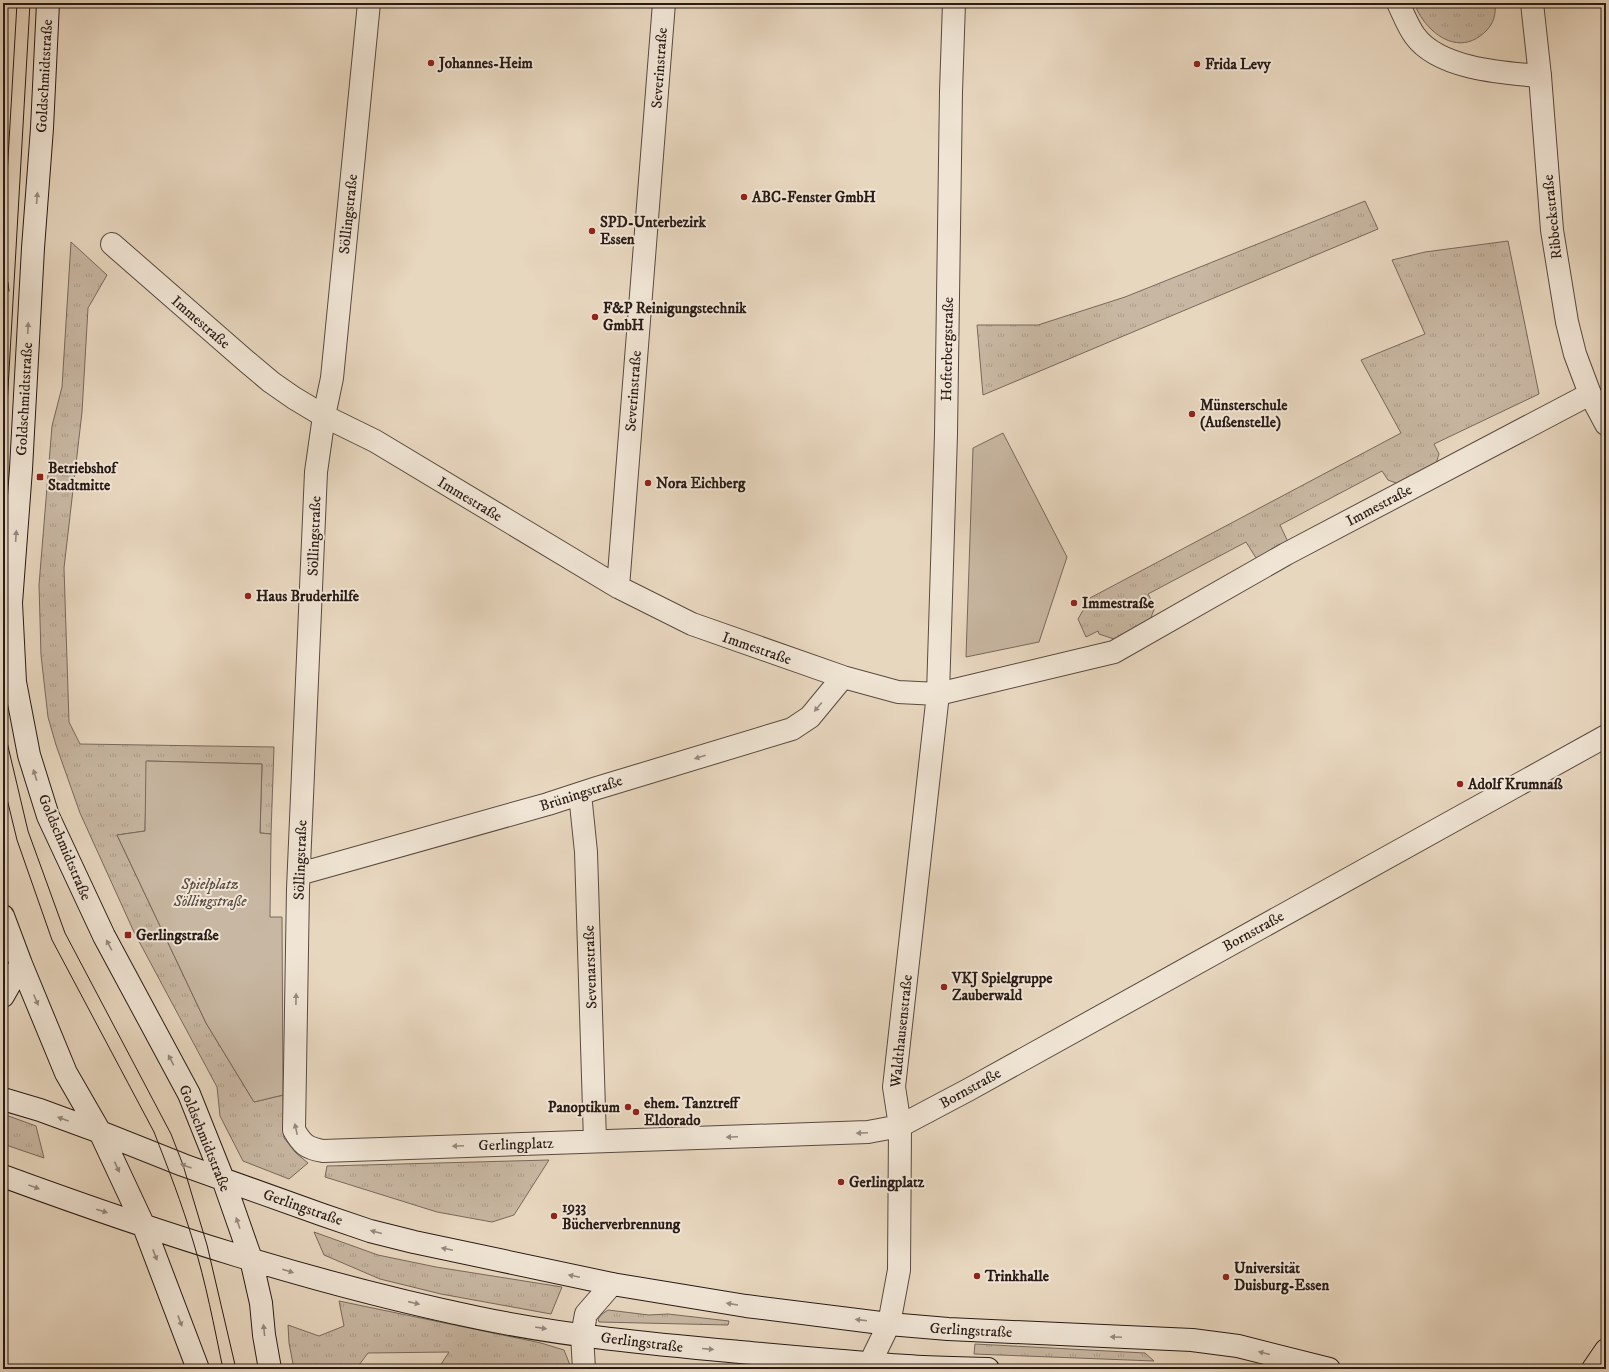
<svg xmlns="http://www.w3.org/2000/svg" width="1609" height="1372" font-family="'IM FELL DW Pica',serif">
<defs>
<pattern id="grass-tufts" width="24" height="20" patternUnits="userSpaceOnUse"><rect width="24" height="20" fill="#c8b7a2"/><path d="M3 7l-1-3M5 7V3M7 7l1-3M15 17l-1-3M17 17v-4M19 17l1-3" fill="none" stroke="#ac9d8b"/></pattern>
</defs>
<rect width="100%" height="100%" fill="#e8d7bf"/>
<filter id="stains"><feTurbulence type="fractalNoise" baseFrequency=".005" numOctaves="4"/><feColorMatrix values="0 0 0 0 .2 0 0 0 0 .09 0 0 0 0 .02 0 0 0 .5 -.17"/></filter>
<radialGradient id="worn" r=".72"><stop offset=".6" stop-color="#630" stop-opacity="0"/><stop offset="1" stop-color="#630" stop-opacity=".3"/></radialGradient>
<!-- grass -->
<path fill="url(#grass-tufts)" stroke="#78695c" d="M 1414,3 L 1495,3 C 1496,14 1494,23 1486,31 C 1458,59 1425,32 1414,3 Z
M 1365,201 L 1378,229 L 983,395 L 977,325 L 1038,325 L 1125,297 Z
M 1508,241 L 1539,394 L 1434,444 L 1439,454 L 1435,467 L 1401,485 L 1388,480 L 1382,471 L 1280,525 L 1289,544 L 1258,561 L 1246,542 L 1148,594 L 1155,607 L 1150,620 L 1114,639 L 1099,634 L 1098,631 L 1086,637 L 1078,619 L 1090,598 L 1401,433 L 1361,360 L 1425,334 L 1392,260 L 1425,252 Z
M 71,242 L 107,275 L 88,308 L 82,412 L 64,568 L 69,722 L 80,744 L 274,747 L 271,834 L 260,833 L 262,764 L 147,761 L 145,831 L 117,835 L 206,1023 L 254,1102 L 283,1095 L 284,1138 L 296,1153 L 308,1163 L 289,1179 L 243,1161 L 220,1116 L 217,1087 L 134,932 L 80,813 L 56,745 L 48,717 L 41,655 L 39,585 L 52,426 L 62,387 Z
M 3,1114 L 36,1126 L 44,1158 L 3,1144 Z
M 549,1160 L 514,1215 L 492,1222 L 437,1212 L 325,1177 L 327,1166 Z
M 314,1232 L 378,1255 L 436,1267 L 562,1287 L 551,1314 L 441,1294 L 380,1279 L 324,1255 Z
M 339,1301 L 541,1343 L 564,1350 L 570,1365 L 489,1369 L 438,1369 L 449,1352 L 368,1353 L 356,1369 L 294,1369 L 289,1343 L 288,1325 L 319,1336 L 344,1326 Z
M 608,1310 L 649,1315 L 668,1314 L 729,1321 L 728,1325 L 599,1322 L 598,1319 L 602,1314 Z
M 975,1344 L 1145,1353 L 1154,1361 L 974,1354 Z"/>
<!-- park -->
<path fill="#c8b7a2" stroke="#78695c" d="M 750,3 L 807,3 L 807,7 Z
M 1003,433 L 1067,557 L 1039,642 L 966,657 L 973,448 Z
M 146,761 L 262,764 L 260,833 L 271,834 L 270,917 L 282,917 L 283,1095 L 254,1102 L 206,1023 L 117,835 L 145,831 Z"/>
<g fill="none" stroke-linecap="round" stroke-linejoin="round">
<!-- minor casing -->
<g stroke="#594a40" stroke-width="24">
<path id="minor" d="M 369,3 L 332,378 L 324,416 L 316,472 L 298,889 L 294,1130 C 302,1144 306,1148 323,1151 L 868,1132 L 900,1126 L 968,1090 L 1606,736
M 1398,3 C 1403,13 1408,27 1415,36 C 1439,69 1503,73 1540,76
M 112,244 L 246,361 L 271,382 L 294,398 L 324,416 L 375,441 L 618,587 L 692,624 L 843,677 L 898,692 L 938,694 L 1114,652 L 1286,554 L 1590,394
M 618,587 L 664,3
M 580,794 L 586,852 L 595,1141
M 299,874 L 548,804 L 597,788 L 792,729 L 810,717 L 843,677
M 870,1363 L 889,1324 L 899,1270 L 900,1126 L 894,1087 L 938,694 L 946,434 L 951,92 L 954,3
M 584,1369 L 582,1335 L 586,1314 L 612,1284"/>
</g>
<!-- tertiary casing -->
<g stroke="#594a40" stroke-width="24">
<path id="tertiary" d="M 1532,3 L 1540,76 L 1552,230 L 1567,322 L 1575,354 L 1590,394 L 1606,424"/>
</g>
<!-- secondary casing -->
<g stroke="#291b16" stroke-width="24">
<path id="secondary" d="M 48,3 L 42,128 L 33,248 L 21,469 L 11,603 L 15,682 L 29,755 L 48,816 L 104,936 L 189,1094 L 223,1179 L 251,1259 L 261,1303 L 264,1335 L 270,1369
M 3,916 L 21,964 L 66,1073 L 100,1132 L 143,1224 L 198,1369
M 3,996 L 21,964
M 3,1099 L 40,1110 L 100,1132 L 183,1165 L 323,1215 L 370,1231 L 414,1242 L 612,1284 L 746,1306 L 889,1324 L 948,1329 L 1192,1340 L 1238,1346 L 1329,1369
M 3,1176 C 158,1233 316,1284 479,1318 C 565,1336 653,1344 740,1352 C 796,1357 851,1362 907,1366 C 934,1368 961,1368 988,1369"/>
</g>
<!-- primary casing -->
<g stroke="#291b16" stroke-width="24">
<path id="primary" d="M 1593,1369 L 1606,1350"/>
</g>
<!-- minor -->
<use href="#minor" stroke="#f0e5d5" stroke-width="22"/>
<!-- tertiary -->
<use href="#tertiary" stroke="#f0e5d5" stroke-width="22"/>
<!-- secondary -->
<use href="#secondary" stroke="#f0e5d5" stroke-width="22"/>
<!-- primary -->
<use href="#primary" stroke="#e8d7bf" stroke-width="22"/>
<!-- tram -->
<path stroke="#291b16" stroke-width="1" d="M 3,117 L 7,102
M 3,246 L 17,3
M 3,267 L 8,283 L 9,291
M 3,477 L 30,3
M 3,725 L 28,831 L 65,933 L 171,1134 L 183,1165 L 207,1245 L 236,1369
M 3,782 L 17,840 L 52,940 L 154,1132 C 168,1168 182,1204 193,1241 C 206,1283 214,1326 223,1369"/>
</g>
<!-- one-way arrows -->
<defs><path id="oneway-solid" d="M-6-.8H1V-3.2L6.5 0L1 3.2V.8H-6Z"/></defs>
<g fill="#968a7f">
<use href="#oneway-solid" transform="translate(37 198) rotate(-85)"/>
<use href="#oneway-solid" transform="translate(28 328) rotate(-87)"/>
<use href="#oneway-solid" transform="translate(16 536) rotate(-86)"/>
<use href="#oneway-solid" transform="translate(818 707) rotate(130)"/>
<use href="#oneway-solid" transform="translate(700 757) rotate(163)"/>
<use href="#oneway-solid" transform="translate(35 775) rotate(-107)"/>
<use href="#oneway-solid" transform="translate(109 945) rotate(-118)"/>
<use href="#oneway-solid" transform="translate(296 999) rotate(-89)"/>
<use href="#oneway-solid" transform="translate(36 1000) rotate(67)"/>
<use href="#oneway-solid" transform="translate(171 1060) rotate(-118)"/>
<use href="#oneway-solid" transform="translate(63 1119) rotate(-160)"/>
<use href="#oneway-solid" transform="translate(296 1129) rotate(-102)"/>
<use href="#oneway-solid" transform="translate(862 1133) rotate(177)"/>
<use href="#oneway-solid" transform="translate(732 1137) rotate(178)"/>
<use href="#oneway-solid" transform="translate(458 1146) rotate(178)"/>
<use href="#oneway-solid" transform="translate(186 1166) rotate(-160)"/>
<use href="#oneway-solid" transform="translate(117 1167) rotate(65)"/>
<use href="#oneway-solid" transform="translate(34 1187) rotate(20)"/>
<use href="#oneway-solid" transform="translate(102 1211) rotate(18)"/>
<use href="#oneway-solid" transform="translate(238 1223) rotate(-109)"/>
<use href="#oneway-solid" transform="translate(376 1232) rotate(-165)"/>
<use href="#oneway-solid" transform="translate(447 1249) rotate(-168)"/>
<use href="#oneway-solid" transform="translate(155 1255) rotate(69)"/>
<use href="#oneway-solid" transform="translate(288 1271) rotate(17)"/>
<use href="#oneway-solid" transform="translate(574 1276) rotate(-168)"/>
<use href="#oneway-solid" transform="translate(414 1303) rotate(13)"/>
<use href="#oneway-solid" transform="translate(732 1304) rotate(-171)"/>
<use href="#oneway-solid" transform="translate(861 1320) rotate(-173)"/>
<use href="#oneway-solid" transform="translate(180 1321) rotate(70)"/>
<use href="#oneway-solid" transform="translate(541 1328) rotate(9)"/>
<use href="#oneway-solid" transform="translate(264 1330) rotate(-96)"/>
<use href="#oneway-solid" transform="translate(1116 1337) rotate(-177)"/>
<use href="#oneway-solid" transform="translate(708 1349) rotate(5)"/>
<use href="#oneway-solid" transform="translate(1264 1353) rotate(-166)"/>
</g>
<!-- markers -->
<g fill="#8f2418" stroke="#f0e5d5" stroke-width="1.5">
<circle cx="431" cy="63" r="4"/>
<circle cx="1197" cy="64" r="4"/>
<circle cx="744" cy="197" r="4"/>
<circle cx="592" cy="231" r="4"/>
<circle cx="595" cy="317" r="4"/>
<circle cx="1192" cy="414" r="4"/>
<rect x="36" y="473" width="8" height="8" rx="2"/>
<circle cx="648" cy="483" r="4"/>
<circle cx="248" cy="596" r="4"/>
<circle cx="1074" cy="603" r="4"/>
<circle cx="1460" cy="784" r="4"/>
<rect x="124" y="931" width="8" height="8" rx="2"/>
<circle cx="944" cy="987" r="4"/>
<circle cx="628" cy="1107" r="4"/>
<circle cx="636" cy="1112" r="4"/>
<circle cx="841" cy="1182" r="4"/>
<circle cx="554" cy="1216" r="4"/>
<circle cx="977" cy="1276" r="4"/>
<circle cx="1226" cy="1277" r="4"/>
</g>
<g text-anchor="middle" stroke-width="4" stroke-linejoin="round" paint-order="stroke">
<!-- poi labels -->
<g font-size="15" font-weight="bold" fill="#291b16" stroke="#f0e5d5" text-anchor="start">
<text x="439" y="68">Johannes-Heim</text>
<text x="1205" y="69">Frida Levy</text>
<text x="752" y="202">ABC-Fenster GmbH</text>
<text x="600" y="227">SPD-Unterbezirk<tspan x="600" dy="17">Essen</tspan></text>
<text x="603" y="313">F&amp;P Reinigungstechnik<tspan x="603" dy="17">GmbH</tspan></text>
<text x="1200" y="410">Münsterschule<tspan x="1200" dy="17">(Außenstelle)</tspan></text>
<text x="48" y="473">Betriebshof<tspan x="48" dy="17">Stadtmitte</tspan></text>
<text x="656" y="488">Nora Eichberg</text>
<text x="256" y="601">Haus Bruderhilfe</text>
<text x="1082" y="608">Immestraße</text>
<text x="1468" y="789">Adolf Krumnaß</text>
<text x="136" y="940">Gerlingstraße</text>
<text x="952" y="983">VKJ Spielgruppe<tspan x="952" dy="17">Zauberwald</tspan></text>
<text x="644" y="1108">ehem. Tanztreff<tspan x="644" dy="17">Eldorado</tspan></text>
<text x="620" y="1112" text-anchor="end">Panoptikum</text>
<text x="849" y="1187">Gerlingplatz</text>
<text x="562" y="1212">1933<tspan x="562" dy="17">Bücherverbrennung</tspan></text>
<text x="1234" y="1273">Universität<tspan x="1234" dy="17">Duisburg-Essen</tspan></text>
<text x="985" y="1281">Trinkhalle</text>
</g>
<!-- street labels -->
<g font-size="15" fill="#291b16" stroke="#f0e5d5">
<text transform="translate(659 68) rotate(-86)" y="5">Severinstraße</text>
<text transform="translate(44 76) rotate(-87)" y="5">Goldschmidtstraße</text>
<text transform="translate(348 214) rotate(-84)" y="5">Söllingstraße</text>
<text transform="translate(1552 217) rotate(-96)" y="5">Ribbeckstraße</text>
<text transform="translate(201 322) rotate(41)" y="5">Immestraße</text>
<text transform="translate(947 349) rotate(-89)" y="5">Hofterbergstraße</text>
<text transform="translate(633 391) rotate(-86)" y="5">Severinstraße</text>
<text transform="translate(24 399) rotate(-87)" y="5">Goldschmidtstraße</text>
<text transform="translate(470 499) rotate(31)" y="5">Immestraße</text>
<text transform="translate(1379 505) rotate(-28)" y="5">Immestraße</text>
<text transform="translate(314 536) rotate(-88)" y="5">Söllingstraße</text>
<text transform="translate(757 648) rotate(19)" y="5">Immestraße</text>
<text transform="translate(581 793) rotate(-18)" y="5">Brüningstraße</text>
<text transform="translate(65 847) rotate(67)" y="5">Goldschmidtstraße</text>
<text transform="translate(300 860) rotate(-88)" y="5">Söllingstraße</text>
<text transform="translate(1253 931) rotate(-29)" y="5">Bornstraße</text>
<text transform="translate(590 967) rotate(-92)" y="5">Sevenarstraße</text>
<text transform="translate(901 1031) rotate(-84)" y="5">Waldthausenstraße</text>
<text transform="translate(970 1088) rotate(-29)" y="5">Bornstraße</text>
<text transform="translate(205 1138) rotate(68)" y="5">Goldschmidtstraße</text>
<text transform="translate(516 1144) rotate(-2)" y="5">Gerlingplatz</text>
<text transform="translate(303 1207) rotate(19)" y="5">Gerlingstraße</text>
<text transform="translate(971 1330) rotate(3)" y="5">Gerlingstraße</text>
<text transform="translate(642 1342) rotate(7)" y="5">Gerlingstraße</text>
</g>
<!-- park labels -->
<g font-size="15" font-style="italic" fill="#594a40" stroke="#f0e5d5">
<text x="210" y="889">Spielplatz<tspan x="210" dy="17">Söllingstraße</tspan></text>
</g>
</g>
<!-- margin -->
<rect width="1609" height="1372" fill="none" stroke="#e8d7bf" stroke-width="16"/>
<rect x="4" y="4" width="1601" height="1364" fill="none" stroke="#291b16" stroke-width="2"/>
<rect x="8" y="8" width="1593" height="1356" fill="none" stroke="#291b16"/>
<rect width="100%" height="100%" filter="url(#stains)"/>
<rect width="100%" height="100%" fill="url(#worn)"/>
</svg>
